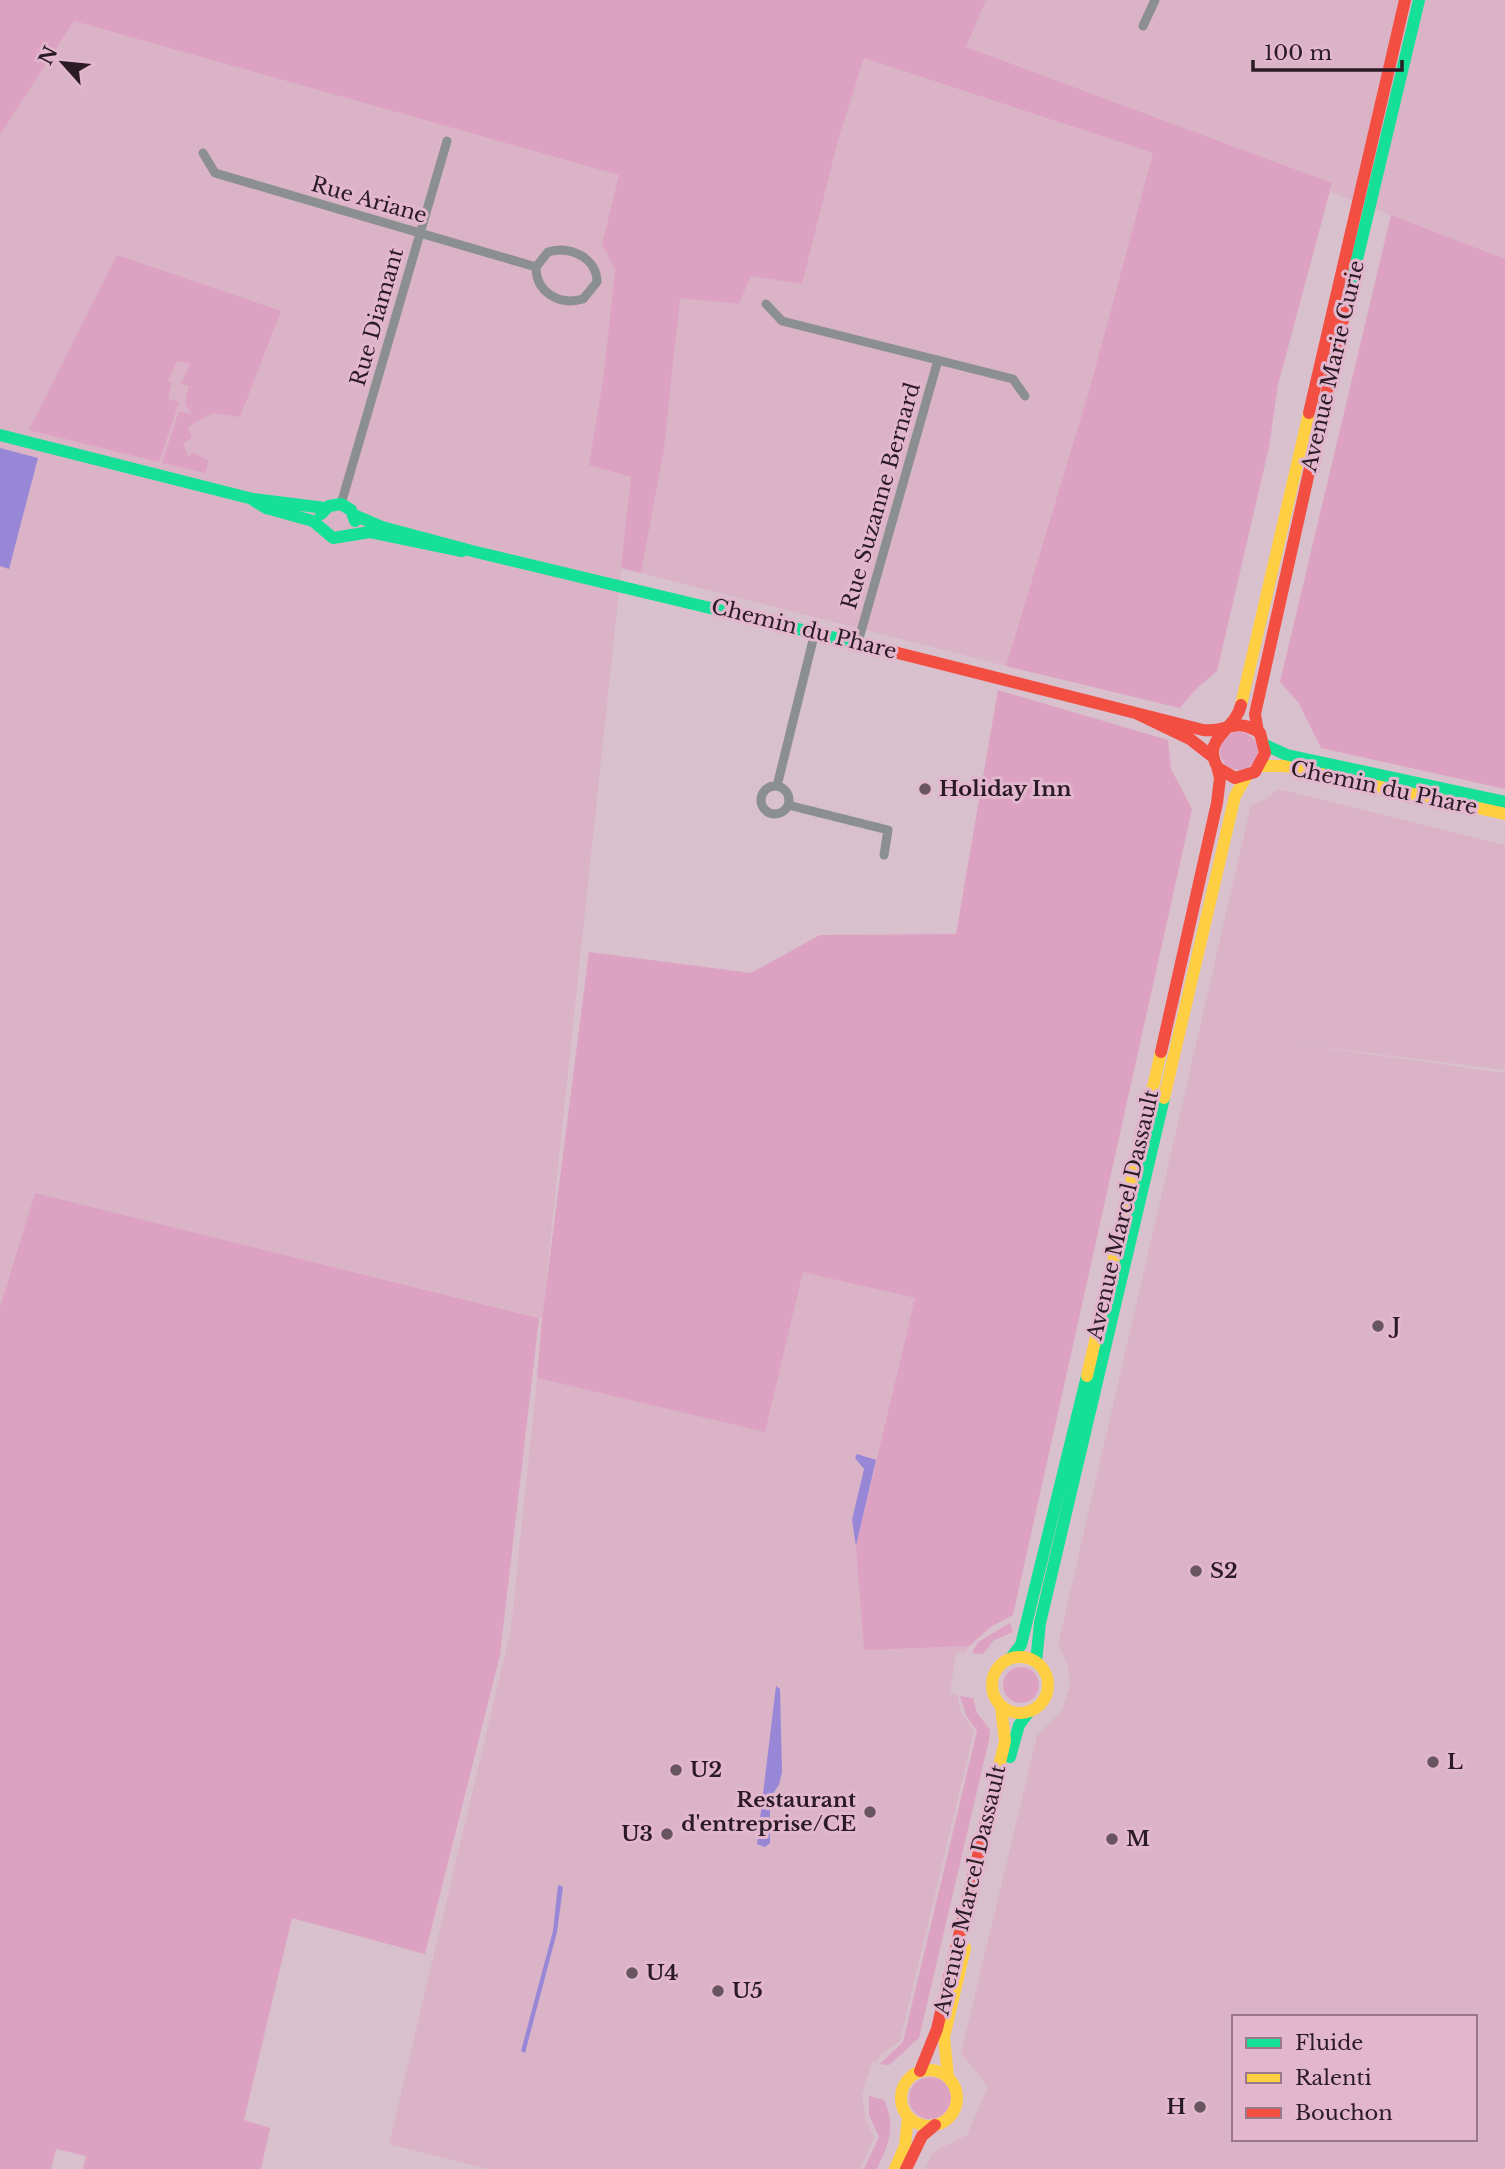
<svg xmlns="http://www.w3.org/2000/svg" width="1505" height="2169" font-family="'Libre Baskerville',serif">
<rect width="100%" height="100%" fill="#d8c0cc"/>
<!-- built -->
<path fill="#dab3c6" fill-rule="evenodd" d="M 986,0 L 1505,0 L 1505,259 L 1331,192 L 1332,183 L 966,47 Z
M 74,21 L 619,175 L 602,244 L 615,269 L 603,381 L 589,465 L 631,477 L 542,1318 L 35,1193 L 0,1307 L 0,135 Z
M 864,58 L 1153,153 L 1091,384 L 1006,666 L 641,573 L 664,449 L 680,297 L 739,304 L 751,276 L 837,144 Z
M 1278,789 L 1505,845 L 1505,1070 L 1274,1041 L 1505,1073 L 1505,2169 L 925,2169 L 933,2152 L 967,2135 L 988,2087 L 961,2053 L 1037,1736 L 1062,1711 L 1070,1685 L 1068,1666 L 1058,1645 L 1251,805 L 1267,799 ZM 1234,2017 L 1475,2017 L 1475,2139 L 1234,2139 Z
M 803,1271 L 915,1298 L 856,1547 L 864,1649 L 969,1646 L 965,1653 L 956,1652 L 950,1694 L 957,1694 L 961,1713 L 974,1731 L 900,2041 L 881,2054 L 876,2063 L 872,2062 L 862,2095 L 865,2118 L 874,2138 L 860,2169 L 488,2169 L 389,2144 L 511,1629 L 537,1378 L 765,1432 Z"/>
<!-- green -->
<path fill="#dda1c1" d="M 0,0 L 986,0 L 966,47 L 1332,183 L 1278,385 L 1269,447 L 1217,671 L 1195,690 L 1180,708 L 1006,666 L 1091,384 L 1153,153 L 864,58 L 837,144 L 802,284 L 751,276 L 739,304 L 680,298 L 664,449 L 641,573 L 621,568 L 631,477 L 589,465 L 603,381 L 615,270 L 602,244 L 619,175 L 74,21 L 0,135 Z
M 1391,215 L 1505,259 L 1505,789 L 1321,748 L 1298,702 L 1280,682 Z
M 117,255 L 281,311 L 240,417 L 212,413 L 188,427 L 192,438 L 183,443 L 188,456 L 194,453 L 209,461 L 205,473 L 162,463 L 179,411 L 192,414 L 185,404 L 189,386 L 181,384 L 190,364 L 177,361 L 168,381 L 172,382 L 168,399 L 179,402 L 159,462 L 29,430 Z
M 998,690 L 1168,740 L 1171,769 L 1192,809 L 1013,1615 L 992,1626 L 969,1646 L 864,1650 L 856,1547 L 915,1298 L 803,1272 L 765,1432 L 537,1378 L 542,1318 L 589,952 L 751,973 L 820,935 L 956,934 Z
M1220 751a19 19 0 1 1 38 0a19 19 0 1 1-38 0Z
M 35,1193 L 539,1318 L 500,1655 L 425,1954 L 292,1918 L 244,2120 L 270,2128 L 261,2169 L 83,2169 L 86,2156 L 56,2149 L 51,2169 L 0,2169 L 0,1307 Z
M 1010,1623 L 1013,1632 L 994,1640 L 983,1654 L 972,1653 L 978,1642 Z
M1003 1685a18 18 0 1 1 36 0a18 18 0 1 1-36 0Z
M 960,1696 L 973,1698 L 977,1713 L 990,1730 L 989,1740 L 919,2038 L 889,2065 L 880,2064 L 903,2042 L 977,1731 L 966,1715 Z
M909 2098a21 21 0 1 1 42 0a21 21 0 1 1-42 0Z
M 869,2096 L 884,2100 C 896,2126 889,2143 877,2169 L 864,2169 L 879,2137 L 869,2115 Z"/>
<!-- water -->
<path fill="#9887d6" d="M 0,448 L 38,458 L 9,569 L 0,566 Z
M 857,1454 L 876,1460 L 856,1546 L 852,1520 L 864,1469 L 855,1458 Z
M 776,1686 L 780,1689 L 782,1772 L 779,1785 L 770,1798 L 770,1843 L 765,1847 L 757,1844 Z
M 558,1885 L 563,1887 L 557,1932 L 525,2053 L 521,2051 L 553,1931 Z"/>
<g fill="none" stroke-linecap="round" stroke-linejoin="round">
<!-- street -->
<path stroke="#8c8f8f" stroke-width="9" d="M 1143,26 L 1155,0
M 203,153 L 215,173 L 536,267 C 536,292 559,306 583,299 L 597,282 C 597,258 570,245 548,252 L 536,267
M 766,304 L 782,321 L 1013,379 L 1025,396
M 341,504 L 447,141
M 858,642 L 938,360
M761 800a14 14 0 1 1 28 0a14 14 0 1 1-28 0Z
M 777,786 L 815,632
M 788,805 L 888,830 L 884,855"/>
<!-- fast -->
<path stroke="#16e098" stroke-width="12" d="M 1349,293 L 1419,0
M 0,435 L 253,499 L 325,508
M 253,500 L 266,508 L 313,521 L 333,538 L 370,532 L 462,551
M 321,514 L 329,506 L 341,504 L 351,510 L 355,521
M 354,515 L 382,527 L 472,551 L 890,651
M 1265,745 L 1287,755 L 1505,802
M 1010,1659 L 1021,1645 L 1087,1376
M 1036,1662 L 1040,1623 L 1164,1098
M 1010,1757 L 1019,1725 L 1028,1713"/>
<!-- slow -->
<path stroke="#ffcf43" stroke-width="12" d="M 1241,705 L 1309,413
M 1262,766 L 1284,766 L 1505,814
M 1164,1098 L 1235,796 L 1246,777
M 1087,1376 L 1161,1052
M992 1685a28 28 0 1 1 56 0a28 28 0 1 1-56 0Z
M 988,1813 L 1005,1741 L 1001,1706
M901 2098a28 28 0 1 1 56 0a28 28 0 1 1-56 0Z
M 948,2077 L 944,2037 L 965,1948
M 895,2169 L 905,2146 L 908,2116"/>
<!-- jam -->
<path stroke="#f24e42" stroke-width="12" d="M 1309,413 L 1405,0
M 890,651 L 1203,730 C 1228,733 1236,716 1260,733 L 1265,753 L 1255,772 L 1235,778 L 1218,768 C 1200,738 1236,730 1241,705
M 1136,713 L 1190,739 L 1213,757
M 1258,732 L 1255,714 L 1349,293
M 1161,1052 L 1217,803 L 1220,778 L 1217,766
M 920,2071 L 937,2029 L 988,1813
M 906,2169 L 922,2136 L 935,2125"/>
</g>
<!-- markers -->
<g fill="#68555f" stroke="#e2b6cc" stroke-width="2.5">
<circle cx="925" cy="789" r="7"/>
<circle cx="1378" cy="1326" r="7"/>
<circle cx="1196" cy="1571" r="7"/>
<circle cx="1433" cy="1762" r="7"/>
<circle cx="676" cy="1770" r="7"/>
<circle cx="870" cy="1812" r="7"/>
<circle cx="667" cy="1834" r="7"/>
<circle cx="1112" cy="1839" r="7"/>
<circle cx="632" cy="1973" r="7"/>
<circle cx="718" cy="1991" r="7"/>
<circle cx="1200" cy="2107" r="7"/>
</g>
<g text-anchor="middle" stroke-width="6" stroke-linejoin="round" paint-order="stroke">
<!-- street labels -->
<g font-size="21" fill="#2b1b24" stroke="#e2b6cc">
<text transform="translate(369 200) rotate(16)" y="7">Rue Ariane</text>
<text transform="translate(377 317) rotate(-74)" y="7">Rue Diamant</text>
<text transform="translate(1333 366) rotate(-77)" y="7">Avenue Marie Curie</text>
<text transform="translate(881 496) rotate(-74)" y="7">Rue Suzanne Bernard</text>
<text transform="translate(804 629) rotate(14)" y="7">Chemin du Phare</text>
<text transform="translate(1384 788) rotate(12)" y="7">Chemin du Phare</text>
<text transform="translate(1123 1215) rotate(-77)" y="7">Avenue Marcel Dassault</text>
<text transform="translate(970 1890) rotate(-77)" y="7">Avenue Marcel Dassault</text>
</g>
<!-- poi labels -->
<g font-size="21" font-weight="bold" fill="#2b1b24" stroke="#e2b6cc" text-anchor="start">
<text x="939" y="796">Holiday Inn</text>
<text x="1392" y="1333">J</text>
<text x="1210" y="1578">S2</text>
<text x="1447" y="1769">L</text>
<text x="690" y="1777">U2</text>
<text x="856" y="1807" text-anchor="end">Restaurant<tspan x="856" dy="24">d'entreprise/CE</tspan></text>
<text x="653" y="1841" text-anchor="end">U3</text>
<text x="1126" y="1846">M</text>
<text x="646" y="1980">U4</text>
<text x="732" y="1998">U5</text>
<text x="1186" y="2114" text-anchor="end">H</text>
</g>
</g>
<!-- legend -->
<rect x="1232" y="2015" width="245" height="126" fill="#e2b6cc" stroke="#997889" stroke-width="2"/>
<rect x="1246" y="2038" width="35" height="10" fill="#16e098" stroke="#997889" stroke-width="2"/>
<text x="1295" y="2050" font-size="21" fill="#2b1b24">Fluide</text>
<rect x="1246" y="2073" width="35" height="10" fill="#ffcf43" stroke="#997889" stroke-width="2"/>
<text x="1295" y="2085" font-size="21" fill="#2b1b24">Ralenti</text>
<rect x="1246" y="2108" width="35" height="10" fill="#f24e42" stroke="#997889" stroke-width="2"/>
<text x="1295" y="2120" font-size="21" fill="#2b1b24">Bouchon</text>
<!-- north arrow -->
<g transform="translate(63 63) rotate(297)" stroke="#e2b6cc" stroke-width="5" paint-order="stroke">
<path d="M0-5L12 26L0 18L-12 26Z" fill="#2b1b24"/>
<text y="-10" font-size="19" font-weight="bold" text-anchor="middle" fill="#2b1b24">N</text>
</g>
<!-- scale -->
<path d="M1253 60v10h149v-10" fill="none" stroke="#2b1b24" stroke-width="3.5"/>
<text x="1264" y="60" font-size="21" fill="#2b1b24" stroke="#e2b6cc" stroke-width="5" paint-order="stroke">100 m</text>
</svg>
